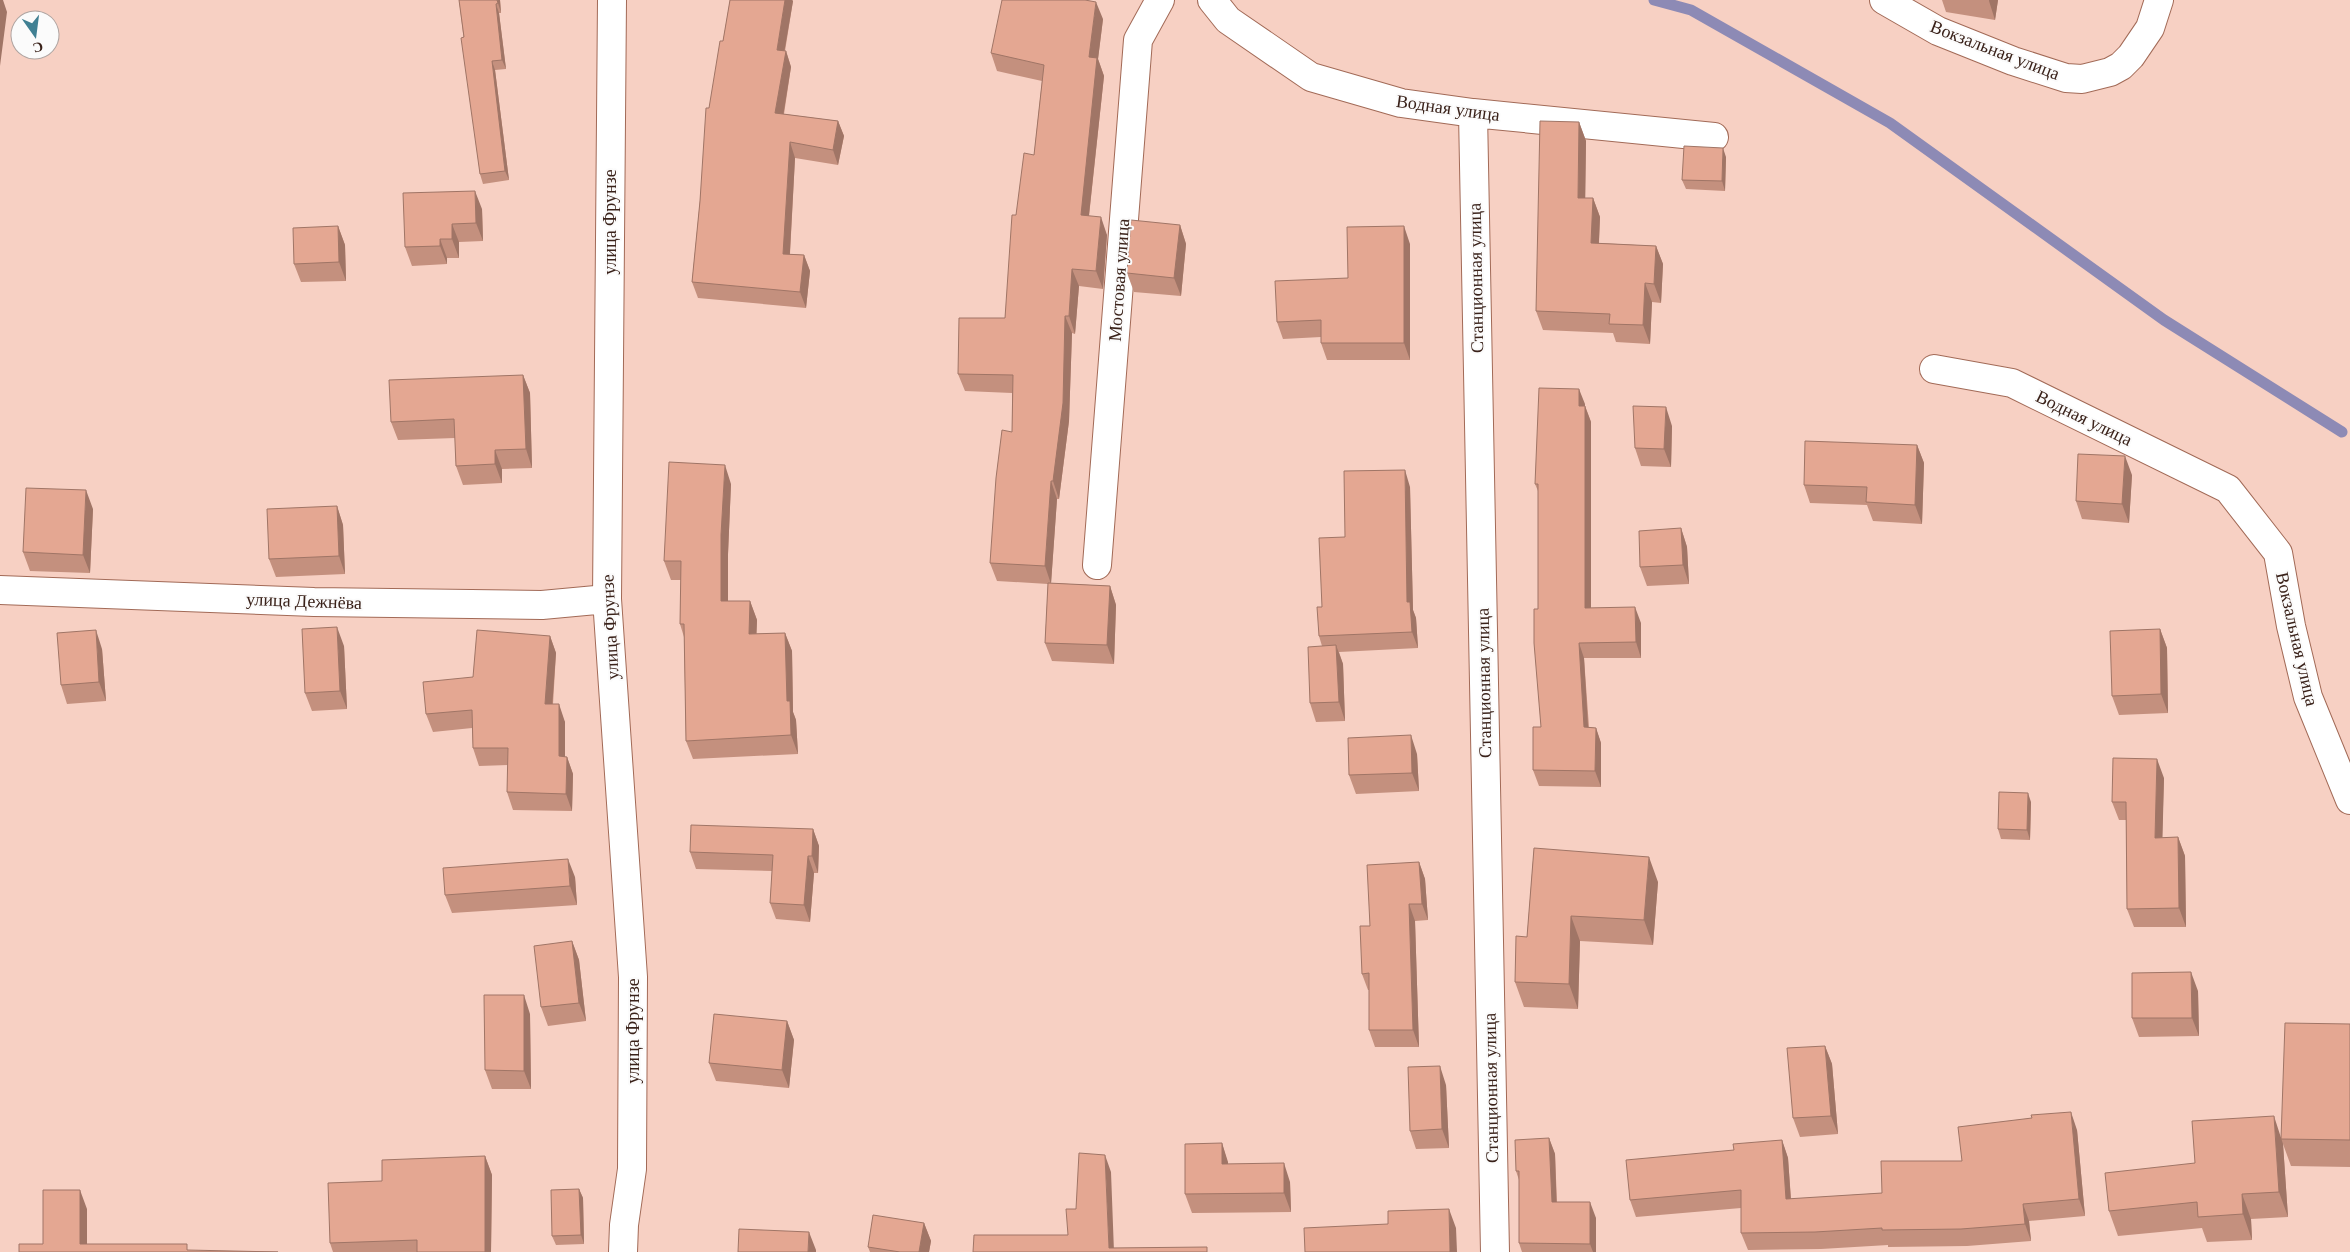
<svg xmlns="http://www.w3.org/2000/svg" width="2350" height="1252" font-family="Georgia,serif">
<rect width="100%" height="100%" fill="#f7d0c3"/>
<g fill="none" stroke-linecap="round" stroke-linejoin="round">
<!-- stream -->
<path stroke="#8d8ab5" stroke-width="11" d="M 1654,0 L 1691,10 L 1890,123 L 2164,320 L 2342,432"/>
<!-- minor casing -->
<g stroke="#a26a57" stroke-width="30">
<path id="minor" d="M 612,0 L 607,599 L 633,977 L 632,1169 L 624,1225 L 623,1252
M 1212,0 L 1228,20 L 1311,77 L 1401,103 L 1473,113 L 1714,137
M 1884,0 L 1938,31 L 2013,61 L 2066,78 L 2082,79 L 2110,72 L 2121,66 L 2131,56 L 2150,28 L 2159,0
M 1473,113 L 1495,1252
M 1934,369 L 2012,383 L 2228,489 L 2278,553 L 2291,626 L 2308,697 L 2350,800
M 1097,565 L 1138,40 L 1160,0
M 0,590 L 314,602 L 542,605 L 607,599"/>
</g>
<!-- minor -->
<use href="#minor" stroke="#fff" stroke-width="28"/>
</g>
<!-- wall -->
<path fill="#c4907e" d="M 459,0 L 500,0 L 501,13 L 499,13 L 506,69 L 495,70 L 509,180 L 483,184 L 480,174 Z
M 730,0 L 792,0 L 793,1 L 785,51 L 786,51 L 791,67 L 784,114 L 838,121 L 844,136 L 838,165 L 795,158 L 790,254 L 804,255 L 810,271 L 806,308 L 698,298 L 692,282 L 709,108 L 723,41 Z
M 1942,0 L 1998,0 L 1995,20 L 1946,12 Z
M 1103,19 L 1098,59 L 1104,76 L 1089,216 L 1107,235 L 1103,289 L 1079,286 L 1075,334 L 1072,333 L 1069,421 L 1059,499 L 1057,499 L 1051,583 L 1110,586 L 1116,605 L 1114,664 L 1052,661 L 1045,643 L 1048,584 L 997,581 L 990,563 L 1012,432 L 1012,393 L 965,391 L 958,374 L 1005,318 L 1016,215 L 1034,155 L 1042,81 L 997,71 L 991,53 Z
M 1579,122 L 1586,141 L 1585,198 L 1593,198 L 1600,217 L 1599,243 L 1656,246 L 1663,264 L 1661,303 L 1652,302 L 1650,344 L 1616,342 L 1613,333 L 1543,330 L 1536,311 Z
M 1726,157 L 1725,191 L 1686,189 L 1682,180 Z
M 482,209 L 483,241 L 459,242 L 459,258 L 447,258 L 447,264 L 412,266 L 405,247 Z
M 1180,225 L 1186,244 L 1181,296 L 1134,292 L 1127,273 Z
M 338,226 L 345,245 L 346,281 L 301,282 L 294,264 Z
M 1410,244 L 1410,360 L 1327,360 L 1321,343 L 1321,337 L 1283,339 L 1277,322 L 1348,278 Z
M 523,375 L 530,393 L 532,468 L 502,469 L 502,483 L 463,485 L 456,466 L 455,438 L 398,440 L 391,422 Z
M 1585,404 L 1585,406 L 1591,422 L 1591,608 L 1641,623 L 1641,658 L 1584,658 L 1589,727 L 1596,728 L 1601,743 L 1601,787 L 1539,786 L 1533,770 L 1541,727 L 1538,491 L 1535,484 Z
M 1672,426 L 1671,467 L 1641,466 L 1635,448 Z
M 1917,445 L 1924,463 L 1922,524 L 1873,521 L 1867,505 L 1810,503 L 1804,485 Z
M 2132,475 L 2129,523 L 2082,519 L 2076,501 Z
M 731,484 L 728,554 L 728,601 L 750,601 L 757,620 L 756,634 L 785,633 L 792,651 L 793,712 L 796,720 L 798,754 L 693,759 L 686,741 L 684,637 L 680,624 L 681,580 L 671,580 L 664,561 Z
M 1410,487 L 1413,610 L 1416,618 L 1418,648 L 1339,652 L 1343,664 L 1345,721 L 1316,722 L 1310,703 L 1322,646 L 1319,636 L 1322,607 L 1345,537 Z
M 337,506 L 343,525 L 345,574 L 276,577 L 269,559 Z
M 93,509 L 90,573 L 30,571 L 23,552 Z
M 1681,528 L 1687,547 L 1689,584 L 1647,586 L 1640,567 Z
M 2160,629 L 2167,648 L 2168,713 L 2119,715 L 2112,696 Z
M 550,636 L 556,653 L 553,704 L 565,722 L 565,757 L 567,757 L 573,774 L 572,811 L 513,810 L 507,792 L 508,765 L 479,766 L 473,748 L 472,728 L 433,732 L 426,714 L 473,677 Z
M 344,646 L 347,709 L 312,711 L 305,693 Z
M 102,649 L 106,701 L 67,704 L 61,685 Z
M 1417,754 L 1419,791 L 1356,794 L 1349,775 Z
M 2164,778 L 2162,838 L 2178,837 L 2185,856 L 2186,927 L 2134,927 L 2127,909 L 2126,820 L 2119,820 L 2112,802 Z
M 2031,802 L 2030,840 L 2001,839 L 1998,829 Z
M 813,829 L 819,846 L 818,873 L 814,873 L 810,922 L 776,919 L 770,903 L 772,871 L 696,869 L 690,852 Z
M 1534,848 L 1658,882 L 1653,945 L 1580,941 L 1578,1009 L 1524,1007 L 1515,982 L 1527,937 Z
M 1419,862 L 1425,879 L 1428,920 L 1415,921 L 1419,1047 L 1375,1047 L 1369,1030 L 1369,990 L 1368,990 L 1362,974 L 1370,926 Z
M 575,877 L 577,905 L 452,913 L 445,895 Z
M 572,941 L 579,960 L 586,1021 L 548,1026 L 541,1007 Z
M 2198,991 L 2199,1036 L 2139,1037 L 2132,1018 Z
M 530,1014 L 531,1089 L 492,1089 L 485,1070 Z
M 787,1021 L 794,1040 L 789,1088 L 716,1081 L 709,1063 Z
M 2350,1024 L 2350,1167 L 2291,1166 L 2283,1144 L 2288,1217 L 2251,1219 L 2252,1240 L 2207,1242 L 2202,1228 L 2118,1236 L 2109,1211 L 2195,1163 L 2281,1137 Z
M 1825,1046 L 1832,1064 L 1838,1134 L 1800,1137 L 1793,1118 Z
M 1446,1085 L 1449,1148 L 1416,1149 L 1410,1131 Z
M 2077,1130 L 2085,1216 L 2029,1221 L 2031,1241 L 1967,1246 L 1888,1247 L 1888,1245 L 1821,1249 L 1748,1250 L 1741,1233 L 1741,1208 L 1636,1217 L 1630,1200 L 1734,1150 L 1782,1140 L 1788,1158 L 1791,1199 L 1882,1193 L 1962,1161 Z
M 1549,1138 L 1555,1154 L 1557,1202 L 1596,1218 L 1596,1252 L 1522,1252 L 1519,1243 L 1519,1180 L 1516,1171 Z
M 1222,1143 L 1228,1164 L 1290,1182 L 1291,1212 L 1192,1213 L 1185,1194 Z
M 485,1156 L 492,1175 L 491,1252 L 333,1252 L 330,1243 L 382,1181 Z
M 579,1189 L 583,1198 L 584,1244 L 556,1245 L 552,1236 Z
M 924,1223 L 931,1241 L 929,1252 L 870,1252 L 868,1247 Z"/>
<!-- shaded-wall -->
<path fill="#a07566" d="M 0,0 L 3,0 L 7,12 L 0,66 Z
M 497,0 L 500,0 L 501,13 L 498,3 Z
M 785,0 L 792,0 L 793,1 L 782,65 L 777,50 Z
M 1989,0 L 1998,0 L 1995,20 L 1989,1 Z
M 1096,2 L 1103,19 L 1098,59 L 1104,76 L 1087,233 L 1081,215 L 1089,57 Z
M 496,4 L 499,13 L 506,69 L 502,60 Z
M 786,51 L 791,67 L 781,129 L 775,113 Z
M 492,61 L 495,70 L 509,180 L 505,171 Z
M 838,121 L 844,136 L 838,165 L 833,150 Z
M 1579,122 L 1586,141 L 1585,216 L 1578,198 Z
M 790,142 L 795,158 L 789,269 L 783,254 Z
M 1723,148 L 1726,157 L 1725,191 L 1722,181 Z
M 475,191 L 482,209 L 483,241 L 476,223 Z
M 1593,198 L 1600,217 L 1598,261 L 1591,243 Z
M 1101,217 L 1107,235 L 1103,289 L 1096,271 Z
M 452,224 L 459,242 L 459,258 L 452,239 Z
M 1180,225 L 1186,244 L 1181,296 L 1174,278 Z
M 338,226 L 345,245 L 346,281 L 339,262 Z
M 1404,226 L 1410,244 L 1410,360 L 1404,343 Z
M 440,239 L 447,258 L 447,264 L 440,246 Z
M 1656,246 L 1663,264 L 1661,303 L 1654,284 Z
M 804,255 L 810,271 L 806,308 L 800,292 Z
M 1072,269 L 1079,286 L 1075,334 L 1069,316 Z
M 1645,283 L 1652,302 L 1650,344 L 1643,325 Z
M 1065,316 L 1072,333 L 1069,421 L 1059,499 L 1053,481 Z
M 523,375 L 530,393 L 532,468 L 526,449 Z
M 1579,389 L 1585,404 L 1584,422 L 1579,406 Z
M 1585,406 L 1591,422 L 1591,624 L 1585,608 Z
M 1666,407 L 1672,426 L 1671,467 L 1664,449 Z
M 1917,445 L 1924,463 L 1922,524 L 1915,505 Z
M 495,450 L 502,469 L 502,483 L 495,464 Z
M 2125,456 L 2132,475 L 2129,523 L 2122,504 Z
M 725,465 L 731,484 L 728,554 L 728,619 L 721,601 L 721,535 Z
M 1405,470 L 1410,487 L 1413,610 L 1416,618 L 1418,648 L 1412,632 L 1407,602 Z
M 1051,481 L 1057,499 L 1051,584 L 1045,566 Z
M 86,490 L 93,509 L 90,573 L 83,555 Z
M 337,506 L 343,525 L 345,574 L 339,556 Z
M 1681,528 L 1687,547 L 1689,584 L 1683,565 Z
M 1110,586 L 1116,605 L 1114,664 L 1107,645 Z
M 750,601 L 757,620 L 756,652 L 749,634 Z
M 1635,607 L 1641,623 L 1641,658 L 1636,642 Z
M 337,627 L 344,646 L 347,709 L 340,691 Z
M 2160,629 L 2167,648 L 2168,713 L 2161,694 Z
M 96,630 L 102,649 L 106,701 L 99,682 Z
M 785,633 L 792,651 L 793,712 L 796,720 L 798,754 L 791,735 L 787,701 Z
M 550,636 L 556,653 L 551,722 L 545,704 Z
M 1579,643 L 1584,658 L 1589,743 L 1584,727 Z
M 1336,645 L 1343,664 L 1345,721 L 1339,702 Z
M 559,704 L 565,722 L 565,774 L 559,756 Z
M 1596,728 L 1601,743 L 1601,787 L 1595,771 Z
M 1411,735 L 1417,754 L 1419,791 L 1412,773 Z
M 567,757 L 573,774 L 572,811 L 566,794 Z
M 2157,759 L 2164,778 L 2162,856 L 2155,838 Z
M 2028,793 L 2031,802 L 2030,840 L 2027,830 Z
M 813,829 L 819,846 L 818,873 L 812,856 Z
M 2178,837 L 2185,856 L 2186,927 L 2179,908 Z
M 808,856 L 814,873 L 810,922 L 804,905 Z
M 1649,857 L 1658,882 L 1653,945 L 1644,920 Z
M 568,859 L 575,877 L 577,905 L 570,886 Z
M 1419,862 L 1425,879 L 1428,920 L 1422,904 Z
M 1409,904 L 1415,921 L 1419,1047 L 1413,1030 Z
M 1571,916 L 1580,941 L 1578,1009 L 1569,984 Z
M 572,941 L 579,960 L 586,1021 L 579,1003 Z
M 2191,972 L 2198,991 L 2199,1036 L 2192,1018 Z
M 524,995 L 530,1014 L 531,1089 L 524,1071 Z
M 787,1021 L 794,1040 L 789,1088 L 782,1070 Z
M 1825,1046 L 1832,1064 L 1838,1134 L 1831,1116 Z
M 1440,1066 L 1446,1085 L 1449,1148 L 1442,1129 Z
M 2071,1112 L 2077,1130 L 2085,1216 L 2079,1199 Z
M 2274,1116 L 2283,1144 L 2288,1217 L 2279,1192 Z
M 1549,1138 L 1555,1154 L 1557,1218 L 1552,1202 Z
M 1782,1140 L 1788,1158 L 1792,1216 L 1786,1199 Z
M 1222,1143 L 1228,1162 L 1229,1182 L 1222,1164 Z
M 1105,1155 L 1111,1172 L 1114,1252 L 1109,1248 Z
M 485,1156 L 492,1175 L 491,1252 L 485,1252 Z
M 1284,1163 L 1290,1182 L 1291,1212 L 1284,1193 Z
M 579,1189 L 583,1198 L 584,1244 L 581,1235 Z
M 80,1190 L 87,1209 L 87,1252 L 80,1244 Z
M 2242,1194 L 2251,1219 L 2252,1240 L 2243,1214 Z
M 1590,1202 L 1596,1218 L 1596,1252 L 1593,1252 L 1590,1244 Z
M 2023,1204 L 2029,1221 L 2031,1241 L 2025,1224 Z
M 1449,1209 L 1456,1228 L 1457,1252 L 1450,1252 Z
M 924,1223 L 931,1241 L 929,1252 L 919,1252 Z
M 809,1232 L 816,1250 L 816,1252 L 808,1252 Z"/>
<!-- building -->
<path fill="#e4a792" stroke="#a07566" d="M 459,0 L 497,0 L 498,3 L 496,4 L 502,60 L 492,61 L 505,171 L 480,174 L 461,38 L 464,37 Z
M 730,0 L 785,0 L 777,50 L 786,51 L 775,113 L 838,121 L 833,150 L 790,142 L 783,254 L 804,255 L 800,292 L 692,282 L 700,201 L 706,108 L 709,108 L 720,41 L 723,41 Z
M 1002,0 L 1085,0 L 1096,2 L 1089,57 L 1097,58 L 1081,215 L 1101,217 L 1096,271 L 1072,269 L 1069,316 L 1065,316 L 1063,403 L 1053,481 L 1051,481 L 1045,566 L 990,563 L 996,478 L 1002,430 L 1012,432 L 1013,375 L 958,374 L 959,318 L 1005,318 L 1012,215 L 1016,215 L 1024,153 L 1034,155 L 1044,65 L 991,53 Z
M 1540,121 L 1579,122 L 1578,198 L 1593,198 L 1591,243 L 1656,246 L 1654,284 L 1645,283 L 1643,325 L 1609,324 L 1610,314 L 1536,311 Z
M 1684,146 L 1723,148 L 1722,181 L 1682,180 Z
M 475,191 L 476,223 L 452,224 L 452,239 L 440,239 L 440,246 L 405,247 L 403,193 Z
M 1131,220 L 1180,225 L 1174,278 L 1127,273 Z
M 338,226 L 339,262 L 294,264 L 293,228 Z
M 1404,226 L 1404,343 L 1321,343 L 1321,320 L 1277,322 L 1275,281 L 1348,278 L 1347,227 Z
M 523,375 L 526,449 L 495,450 L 495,464 L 456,466 L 454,419 L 391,422 L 389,380 Z
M 1539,388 L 1579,389 L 1579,406 L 1585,406 L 1585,608 L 1635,607 L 1636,642 L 1579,643 L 1584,727 L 1596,728 L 1595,771 L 1533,770 L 1533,727 L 1541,727 L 1534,643 L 1534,609 L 1538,609 L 1538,484 L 1535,484 Z
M 1633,406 L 1666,407 L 1664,449 L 1635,448 Z
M 1805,441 L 1917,445 L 1915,505 L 1866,502 L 1867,487 L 1804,485 Z
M 2078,454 L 2125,456 L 2122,504 L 2076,501 Z
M 669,462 L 725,465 L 721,535 L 721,601 L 750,601 L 749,634 L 785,633 L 787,701 L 790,701 L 791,735 L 686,741 L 684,624 L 680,624 L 681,561 L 664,561 Z
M 1405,470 L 1407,602 L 1410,602 L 1412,632 L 1319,636 L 1317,607 L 1322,607 L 1319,538 L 1345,537 L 1344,471 Z
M 26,488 L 86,490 L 83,555 L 23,552 Z
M 337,506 L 339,556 L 269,559 L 267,509 Z
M 1681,528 L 1683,565 L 1640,567 L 1639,531 Z
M 1048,583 L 1110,586 L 1107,645 L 1045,643 Z
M 337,627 L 340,691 L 305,693 L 302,629 Z
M 2160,629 L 2161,694 L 2112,696 L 2110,631 Z
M 96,630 L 99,682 L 61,685 L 57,633 Z
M 477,630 L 550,636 L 545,704 L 559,704 L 559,756 L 567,757 L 566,794 L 507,792 L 508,748 L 473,748 L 472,710 L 426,714 L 423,682 L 473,677 Z
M 1336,645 L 1339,702 L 1310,703 L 1308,647 Z
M 1411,735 L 1412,773 L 1349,775 L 1348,738 Z
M 2113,758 L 2157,759 L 2155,838 L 2178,837 L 2179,908 L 2127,909 L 2126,802 L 2112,802 Z
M 1999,792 L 2028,793 L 2027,830 L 1998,829 Z
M 691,825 L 813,829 L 812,856 L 808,856 L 804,905 L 770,903 L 773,855 L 690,852 Z
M 1534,848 L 1649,857 L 1644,920 L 1571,916 L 1569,984 L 1515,982 L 1516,936 L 1527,937 Z
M 568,859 L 570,886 L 445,895 L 443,868 Z
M 1419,862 L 1422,904 L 1409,904 L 1413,1030 L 1369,1030 L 1369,973 L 1362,974 L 1360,926 L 1370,926 L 1367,865 Z
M 572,941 L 579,1003 L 541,1007 L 534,946 Z
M 2191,972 L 2192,1018 L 2132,1018 L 2132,973 Z
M 484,995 L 524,995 L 524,1071 L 485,1070 Z
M 714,1014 L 787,1021 L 782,1070 L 709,1063 Z
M 2285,1023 L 2350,1024 L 2350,1140 L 2281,1139 Z
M 1825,1046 L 1831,1116 L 1793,1118 L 1787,1048 Z
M 1440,1066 L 1442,1129 L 1410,1131 L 1408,1067 Z
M 2071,1112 L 2079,1199 L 2023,1204 L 2025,1224 L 1961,1229 L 1882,1230 L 1882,1228 L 1815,1232 L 1741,1233 L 1741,1190 L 1630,1200 L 1626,1160 L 1734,1150 L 1733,1144 L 1782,1140 L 1786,1199 L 1882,1193 L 1881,1161 L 1962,1161 L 1958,1127 L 2032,1118 L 2031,1115 Z
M 2274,1116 L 2279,1192 L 2242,1194 L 2243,1214 L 2198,1217 L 2197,1202 L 2109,1211 L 2105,1173 L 2195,1163 L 2192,1121 Z
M 1549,1138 L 1552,1202 L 1590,1202 L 1590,1244 L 1519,1243 L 1519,1171 L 1516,1171 L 1515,1140 Z
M 1222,1143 L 1222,1164 L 1284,1163 L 1284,1193 L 1185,1194 L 1185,1144 Z
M 1079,1153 L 1105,1155 L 1109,1248 L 1207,1247 L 1207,1252 L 973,1252 L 974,1235 L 1068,1235 L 1066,1209 L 1076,1209 Z
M 485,1156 L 485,1252 L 417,1252 L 417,1240 L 330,1243 L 328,1183 L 382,1181 L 382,1160 Z
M 579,1189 L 581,1235 L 552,1236 L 551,1190 Z
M 43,1190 L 80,1190 L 80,1244 L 187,1244 L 187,1250 L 278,1252 L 19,1252 L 19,1244 L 43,1244 Z
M 1449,1209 L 1450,1252 L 1305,1252 L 1304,1228 L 1388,1224 L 1388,1211 Z
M 873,1215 L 924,1223 L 919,1252 L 900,1252 L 868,1247 Z
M 739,1229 L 809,1232 L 808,1252 L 738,1252 Z"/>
<g text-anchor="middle" stroke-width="4" stroke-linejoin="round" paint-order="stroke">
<!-- street labels -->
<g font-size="18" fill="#3a221a" stroke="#fbfbfb">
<text transform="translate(1995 50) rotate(21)" y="6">Вокзальная улица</text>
<text transform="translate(1448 108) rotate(8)" y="6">Водная улица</text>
<text transform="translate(610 222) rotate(-90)" y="6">улица Фрунзе</text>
<text transform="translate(1476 278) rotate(-91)" y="6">Станционная улица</text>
<text transform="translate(1119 280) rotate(-86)" y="6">Мостовая улица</text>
<text transform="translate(2084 418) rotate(26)" y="6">Водная улица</text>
<text transform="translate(304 601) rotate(2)" y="6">улица Дежнёва</text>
<text transform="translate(610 627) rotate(-93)" y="6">улица Фрунзе</text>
<text transform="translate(2297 639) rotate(77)" y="6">Вокзальная улица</text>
<text transform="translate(1484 683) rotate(-91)" y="6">Станционная улица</text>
<text transform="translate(633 1031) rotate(-90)" y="6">улица Фрунзе</text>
<text transform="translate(1491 1088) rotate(-91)" y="6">Станционная улица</text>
</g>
</g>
<!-- north arrow -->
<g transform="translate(35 35) rotate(166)"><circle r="24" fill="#fbfbfb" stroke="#aea4a1"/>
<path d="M0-4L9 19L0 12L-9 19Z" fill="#408093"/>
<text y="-8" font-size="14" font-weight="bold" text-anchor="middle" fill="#3a221a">С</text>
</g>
</svg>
